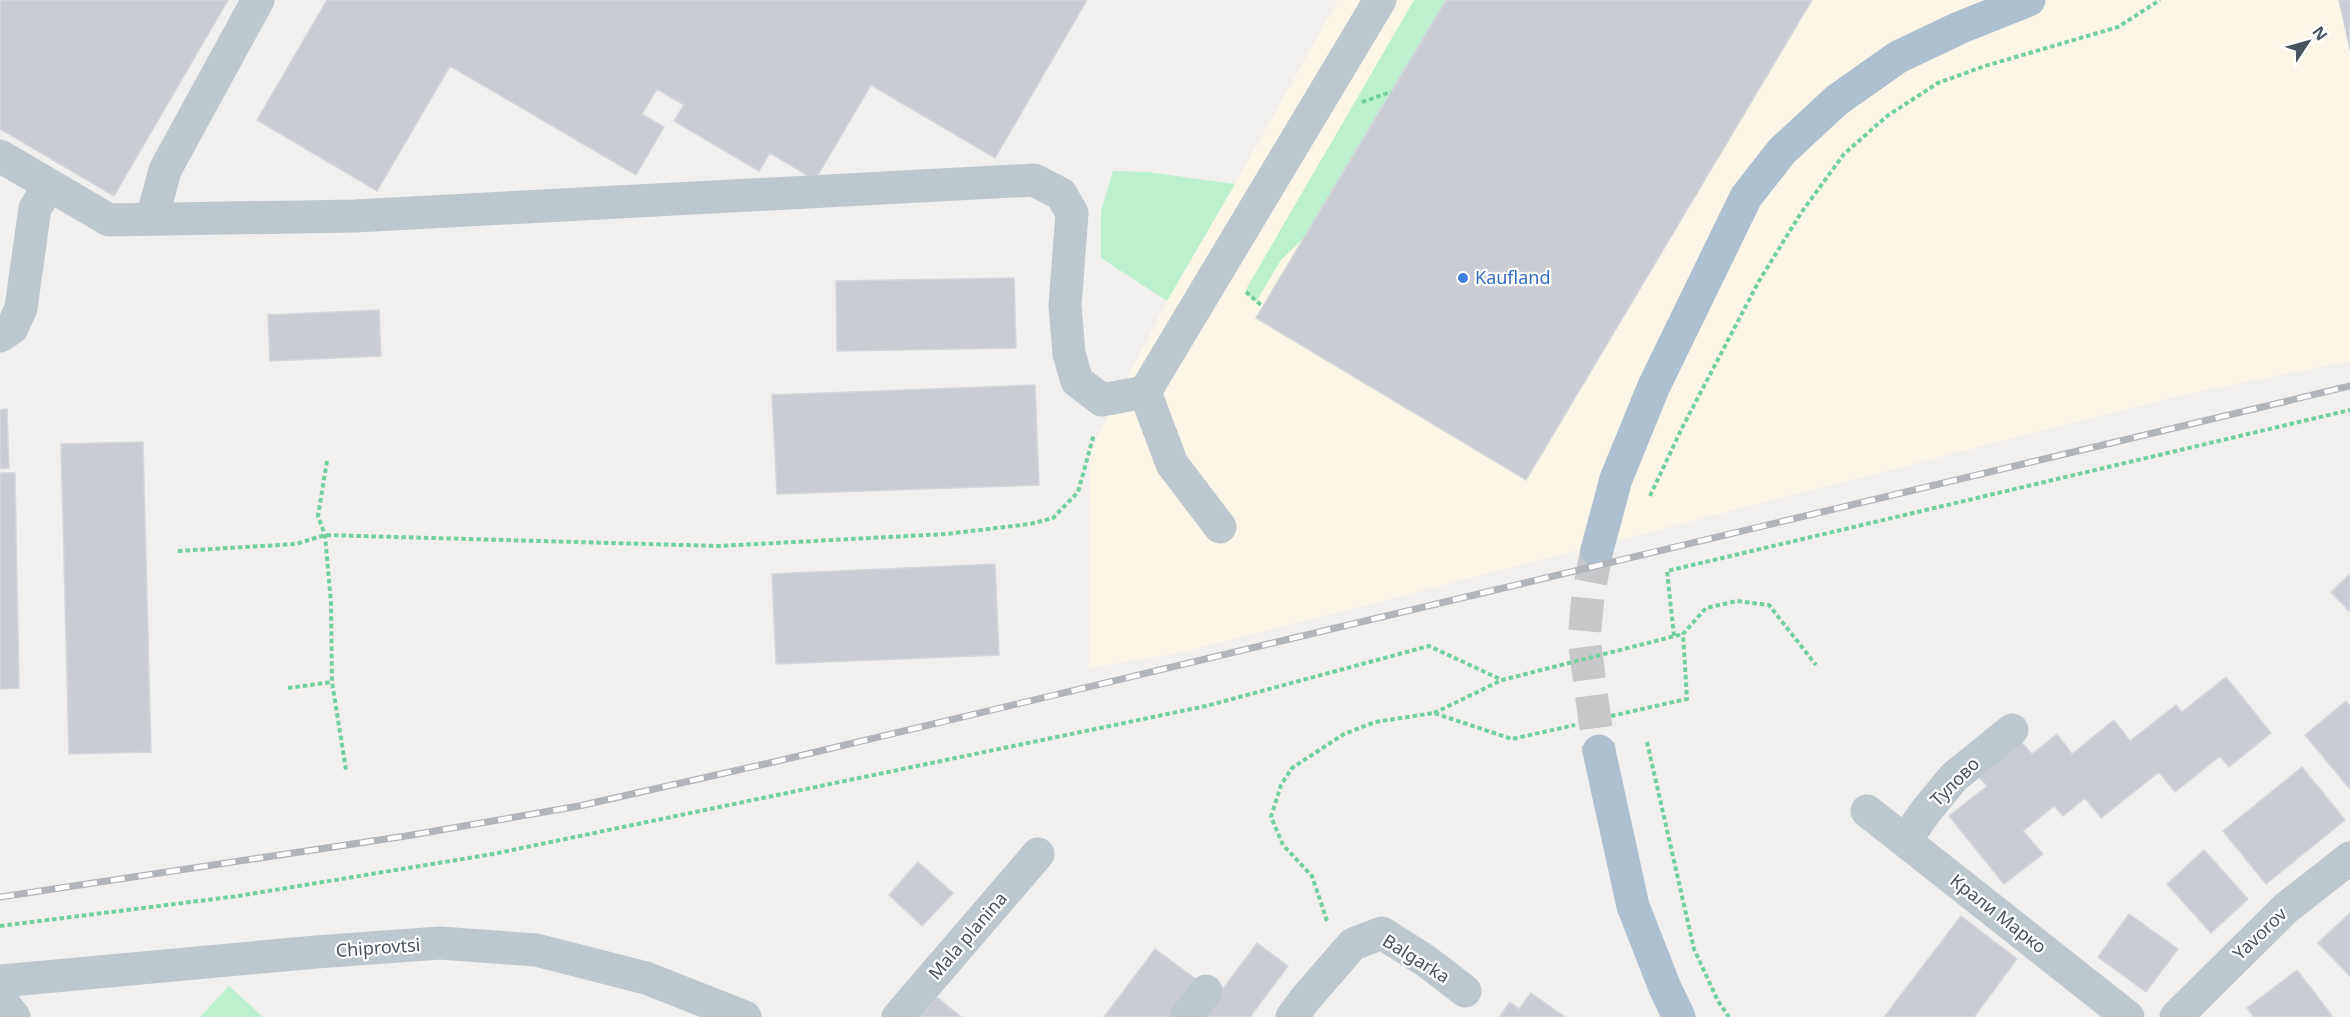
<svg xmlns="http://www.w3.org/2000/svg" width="2350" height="1017" font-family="'Noto Sans',sans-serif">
<rect width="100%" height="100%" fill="#f2efef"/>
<!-- commercial -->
<path fill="#fcf6e8" d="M 1338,0 L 2350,0 L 2350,361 L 2173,397 L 1180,653 L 1089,668 L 1090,451 L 1167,301 L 1235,184 Z"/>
<!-- green -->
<path fill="#bdf0cf" d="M 1414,0 L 1446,0 L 1303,239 L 1281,260 L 1256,302 L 1245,291 Z
M 1113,171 L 1147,172 L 1235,184 L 1167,301 L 1101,258 L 1101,211 Z
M 229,986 L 263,1017 L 200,1017 Z"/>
<!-- building -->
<path fill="#c9ccd2" stroke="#d3d6db" stroke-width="1.5" d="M 0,0 L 228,0 L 114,196 L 0,129 Z
M 327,0 L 1087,0 L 995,158 L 871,85 L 815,180 L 770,153 L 759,171 L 674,121 L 684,105 L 657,89 L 642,114 L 664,127 L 636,175 L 450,66 L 377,191 L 257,120 Z
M 1446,0 L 1812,0 L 1526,480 L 1256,318 Z
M 2339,0 L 2350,0 L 2350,50 Z
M 1014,278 L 1016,348 L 837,351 L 836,281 Z
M 379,310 L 381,356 L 270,361 L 268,315 Z
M 1035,385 L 1039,485 L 777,494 L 772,395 Z
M 7,409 L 9,468 L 0,469 L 0,410 Z
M 143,442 L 151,752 L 69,754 L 61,444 Z
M 0,473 L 15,473 L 19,688 L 0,689 Z
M 995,564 L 999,655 L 776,664 L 772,574 Z
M 2350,574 L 2350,612 L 2331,592 Z
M 2226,677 L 2271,733 L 2229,767 L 2220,756 L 2175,792 L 2159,772 L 2101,818 L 2085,798 L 2063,816 L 2054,806 L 2023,831 L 2043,854 L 2004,884 L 1949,816 L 1987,786 L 1973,770 L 2016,736 L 2032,754 L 2057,734 L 2072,754 L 2114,720 L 2130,741 L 2176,705 L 2182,712 Z
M 2346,701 L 2350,706 L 2350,789 L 2305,735 Z
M 2302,767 L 2345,820 L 2266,884 L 2223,831 Z
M 2204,850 L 2248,899 L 2211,933 L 2167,884 Z
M 918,862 L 953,893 L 922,926 L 889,895 Z
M 2350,913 L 2350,976 L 2318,943 Z
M 2129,914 L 2178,949 L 2146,992 L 2098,957 Z
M 1961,916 L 2017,959 L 1974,1017 L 1884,1017 Z
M 1257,943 L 1288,966 L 1250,1017 L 1202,1017 Z
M 1155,949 L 1197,980 L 1169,1017 L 1104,1017 Z
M 2297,970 L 2333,1017 L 2254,1017 L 2247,1008 Z
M 1531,993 L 1565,1017 L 1499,1017 L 1510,1002 L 1519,1009 Z
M 937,997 L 961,1017 L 920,1017 Z"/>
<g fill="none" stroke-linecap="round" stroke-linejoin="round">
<!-- major-tunnel -->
<path stroke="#c7c8ca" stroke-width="33" stroke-dasharray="33 16" stroke-linecap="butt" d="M 1597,550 L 1588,596 L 1584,639 L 1599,751"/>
<!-- path -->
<path stroke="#74cf9f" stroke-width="4" stroke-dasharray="4.5 3" stroke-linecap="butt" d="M 1362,102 L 1391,92
M 1246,292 L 1261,305
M 327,461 L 318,516 L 325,535 L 331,603 L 332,682 L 346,770
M 1650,496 L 1682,428 L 1759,281 L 1801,213 L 1844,154 L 1887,116 L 1938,83 L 1985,66 L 2118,27 L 2160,0
M 178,551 L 296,544 L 325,535 L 719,546 L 946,534 L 1030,524 L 1053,518 L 1078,492 L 1094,434
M 1674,636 L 1667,571 L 2350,410
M 288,688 L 332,682
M 1434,713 L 1502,680 L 1683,634
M 1611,716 L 1687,699 L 1683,634 L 1706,608 L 1737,601 L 1769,605 L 1816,665
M 1647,742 L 1694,949 L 1718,1001 L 1729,1017
M 1327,921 L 1312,876 L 1283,845 L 1271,817 L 1281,785 L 1292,768 L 1344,734 L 1375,722 L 1434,713 L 1512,739 L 1575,725
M 0,926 L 238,896 L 493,854 L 1206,706 L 1429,646 L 1502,680"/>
<!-- minor -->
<path stroke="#bdc7ce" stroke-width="33" d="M 0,156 L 109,220 L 355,216 L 1034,180 L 1061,194 L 1072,213 L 1065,306 L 1069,354 L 1077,381 L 1102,400 L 1145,392
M 152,219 L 165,170 L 258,0
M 0,336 L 12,328 L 21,308 L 35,208 L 50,185
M 1220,527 L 1172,464 L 1145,392 L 1380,0
M 1867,811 L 2128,1017
M 1905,841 L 1926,811 L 1954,777 L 2012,730
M 0,981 L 316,952 L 440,943 L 536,950 L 646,978 L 745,1017
M 0,999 L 14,1017
M 898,1017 L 1038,854
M 1186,1017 L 1206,991
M 1292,1017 L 1306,998 L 1353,944 L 1382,933 L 1426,961 L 1465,991
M 2176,1017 L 2286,908 L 2350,858"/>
<!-- major -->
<path stroke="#aebfcf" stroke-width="33" d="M 1597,550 L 1616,479 L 1654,386 L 1746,197 L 1782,151 L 1837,100 L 1898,57 L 1959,28 L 2029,0
M 1599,751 L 1633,906 L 1665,988 L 1679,1017"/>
<!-- rail casing -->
<g stroke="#b1b5ba" stroke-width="7">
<path id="rail" d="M 0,897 L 406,836 L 579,806 L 778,761 L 2350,386"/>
</g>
<!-- rail -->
<use href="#rail" stroke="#fff" stroke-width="4.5" stroke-dasharray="14" stroke-linecap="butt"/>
</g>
<!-- markers -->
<circle fill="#3f7fe0" stroke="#fff" stroke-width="2" cx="1463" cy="278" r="6"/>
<g text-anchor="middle" stroke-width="4.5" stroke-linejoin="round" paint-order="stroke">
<!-- shop labels -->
<g font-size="18" fill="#366cbe" stroke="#fff" text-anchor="start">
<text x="1475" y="284">Kaufland</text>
</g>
<!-- street labels -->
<g font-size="18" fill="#47535d" stroke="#fff">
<text transform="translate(1955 782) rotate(-45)" y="6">Тулово</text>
<text transform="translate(1998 914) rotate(38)" y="6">Крали Марко</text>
<text transform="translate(2260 934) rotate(-44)" y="6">Yavorov</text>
<text transform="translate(968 936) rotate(-49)" y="6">Mala planina</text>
<text transform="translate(378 948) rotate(-4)" y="6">Chiprovtsi</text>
<text transform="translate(1416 959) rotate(32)" y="6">Balgarka</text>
</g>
</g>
<!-- north arrow -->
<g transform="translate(2308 42) rotate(54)" stroke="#ffffff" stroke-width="4.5" paint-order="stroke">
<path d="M0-4.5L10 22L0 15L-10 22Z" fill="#47535d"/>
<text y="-9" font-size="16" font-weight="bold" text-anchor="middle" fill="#47535d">N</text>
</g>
</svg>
